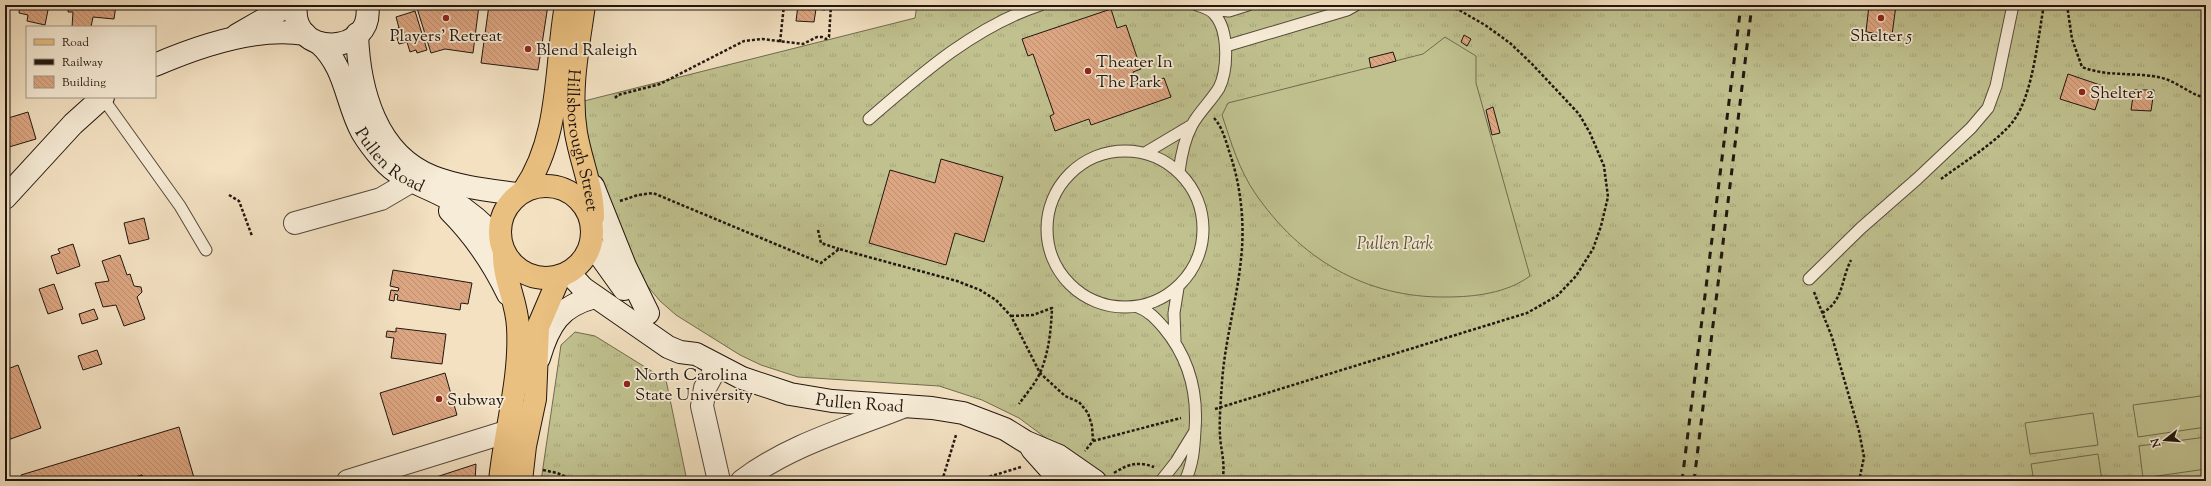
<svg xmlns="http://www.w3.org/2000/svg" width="2211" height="486" font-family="'Sorts Mill Goudy',serif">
<defs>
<pattern id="grass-tufts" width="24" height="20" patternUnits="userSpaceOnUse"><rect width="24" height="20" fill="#c0c18f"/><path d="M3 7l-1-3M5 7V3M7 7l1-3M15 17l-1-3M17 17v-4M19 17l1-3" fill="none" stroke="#a5a57a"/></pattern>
<pattern id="building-back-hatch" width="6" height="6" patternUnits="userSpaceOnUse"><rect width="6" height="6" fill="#dda682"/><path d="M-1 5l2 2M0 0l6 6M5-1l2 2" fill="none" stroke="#bd8e6f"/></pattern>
</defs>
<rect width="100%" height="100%" fill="#f3e1c2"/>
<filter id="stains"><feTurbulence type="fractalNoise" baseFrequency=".005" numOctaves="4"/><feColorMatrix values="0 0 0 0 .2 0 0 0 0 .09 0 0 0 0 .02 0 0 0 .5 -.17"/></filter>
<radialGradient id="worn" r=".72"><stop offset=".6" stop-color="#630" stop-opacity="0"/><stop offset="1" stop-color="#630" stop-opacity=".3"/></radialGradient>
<!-- grass -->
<path fill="url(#grass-tufts)" stroke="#706c4e" d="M 917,5 L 2206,5 L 2206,481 L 1104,481 L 1019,418 L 982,400 L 939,386 L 798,377 L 761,365 L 740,355 L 676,315 L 660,301 L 636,272 L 593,167 L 586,136 L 584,101 L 915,18 Z
M 575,332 L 595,336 L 666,380 L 687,481 L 541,481 L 561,345 Z"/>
<!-- pitch -->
<path fill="#c0c18f" stroke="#706c4e" d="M 1445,37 L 1476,56 L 1476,83 L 1530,276 C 1507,293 1475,297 1446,297 C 1366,298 1300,259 1255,193 C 1239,170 1231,142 1222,115 L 1228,103 L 1423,54 Z
M 2201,396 L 2206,427 L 2138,437 L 2133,405 Z
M 2093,413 L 2098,445 L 2030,454 L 2025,423 Z
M 2206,437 L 2206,469 L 2143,478 L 2139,446 Z
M 2098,454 L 2102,481 L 2034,481 L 2031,464 Z"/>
<!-- building -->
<path fill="url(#building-back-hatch)" stroke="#21160e" d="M 20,5 L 49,5 L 45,25 L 27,21 L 28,15 L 19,13 Z
M 69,5 L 116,5 L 114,19 L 93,17 L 91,27 L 72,27 L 73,12 L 68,12 Z
M 416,5 L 479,5 L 473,53 L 445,49 L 431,53 Z
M 489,5 L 548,5 L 538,70 L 481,63 Z
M 798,5 L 826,5 L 825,10 L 816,9 L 814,22 L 796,21 Z
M 1869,5 L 1896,5 L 1892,35 L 1866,32 Z
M 1111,9 L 1117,28 L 1126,25 L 1141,69 L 1133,72 L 1139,87 L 1164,78 L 1171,97 L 1091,125 L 1089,119 L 1055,131 L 1050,116 L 1054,114 L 1033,54 L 1028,56 L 1022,39 Z
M 415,11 L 427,50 L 417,53 L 416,50 L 410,52 L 407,42 L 399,44 L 394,29 L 399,28 L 396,17 Z
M 1464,35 L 1471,39 L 1467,46 L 1461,42 Z
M 1393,52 L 1396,61 L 1371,68 L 1369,58 Z
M 2068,74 L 2103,86 L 2095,110 L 2060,99 Z
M 2134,90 L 2154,90 L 2151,111 L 2131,110 Z
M 1493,107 L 1500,133 L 1492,135 L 1486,110 Z
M 28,112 L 36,139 L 9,147 L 5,134 L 5,119 Z
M 941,159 L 1003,177 L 984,242 L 955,233 L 946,265 L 869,243 L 890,170 L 935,183 Z
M 144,218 L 149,239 L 129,244 L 124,223 Z
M 73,244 L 80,266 L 57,274 L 51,256 L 60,253 L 58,249 Z
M 120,255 L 127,275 L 130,274 L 134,286 L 141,287 L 142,292 L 137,297 L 145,319 L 124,326 L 116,305 L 103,307 L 95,283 L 109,281 L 102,261 Z
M 393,270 L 472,283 L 468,304 L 461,303 L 460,310 L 397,300 L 398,295 L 395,294 L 394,301 L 389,300 L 391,290 L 398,291 L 399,288 L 390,286 Z
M 54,284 L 63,309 L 48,314 L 39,289 Z
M 94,309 L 98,319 L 82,324 L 79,314 Z
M 396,328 L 446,334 L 442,364 L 391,358 L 394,338 L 386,337 L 387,331 L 396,332 Z
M 97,350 L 102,364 L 83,370 L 78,356 Z
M 18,365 L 41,428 L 5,441 L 8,449 L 5,450 L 5,370 Z
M 445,373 L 457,415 L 393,435 L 380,393 Z
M 179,427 L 195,481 L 168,481 L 166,476 L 144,481 L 142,475 L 121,481 L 23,481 L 21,475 Z
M 476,464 L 475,481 L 424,481 Z
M 142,475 L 144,481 L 121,481 Z
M 166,476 L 168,481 L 150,481 Z
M 628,476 L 630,481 L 610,481 Z"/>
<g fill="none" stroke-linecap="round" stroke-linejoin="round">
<!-- service casing -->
<g stroke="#56493b" stroke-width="13">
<path id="service" d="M 1209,9 L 1229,11 L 1248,5
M 1226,46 L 1347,10 L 1356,5
M 102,97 L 180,206 L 206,250
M 869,119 C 921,74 974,27 1040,5
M1047 229a78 78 0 1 1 156 0a78 78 0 1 1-156 0Z
M 1145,153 L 1192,125
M 1179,172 C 1181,156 1184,140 1192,125 C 1199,112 1211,101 1219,88 C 1228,70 1229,31 1215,15 C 1211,9 1203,7 1197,5
M 1809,279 L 1861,228 L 1917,179 L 1971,128 L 1988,108 L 1996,86 L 2013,5
M 1138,307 C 1149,311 1156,319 1164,328 C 1189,358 1198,392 1195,430 C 1194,449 1193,464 1185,481
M 1175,341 L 1174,313 L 1178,288
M 1161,481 L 1176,462 L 1195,431"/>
</g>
<!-- minor casing -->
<g stroke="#56493b" stroke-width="24">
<path id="minor" d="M 295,223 L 381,199 L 410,182
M 717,366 L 705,388 L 702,406 L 719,481
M 348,481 L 506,432
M 742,481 C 789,445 850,428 905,406"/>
</g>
<!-- secondary casing -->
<g stroke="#21160e" stroke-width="24">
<g id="secondary">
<path d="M 296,5 C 289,59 376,56 367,5"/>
<path d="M 357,34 C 359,90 376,155 433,177 C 459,187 488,190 516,194"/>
<path d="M 237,35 L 289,5"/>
<path id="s1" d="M 319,43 C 346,67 346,103 362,132 C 368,142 375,151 382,159 C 401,181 425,185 449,199 C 469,211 485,225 500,242"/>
<path d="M 155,65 C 199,46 257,26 305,34"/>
<path d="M 593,186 L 625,266 L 648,313"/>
<path d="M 5,198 L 73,124 L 103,97"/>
<path d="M 450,211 C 474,235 493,263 508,294"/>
<path d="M 591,243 L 624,289"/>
<path id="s2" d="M 569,273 L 583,288 L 668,347 L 680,352 L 696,354 L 742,378 L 790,394 L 832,401 L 932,408 L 963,413 L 1005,429 L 1026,442 L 1059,456 L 1095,481"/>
<path d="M 539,358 C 549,324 560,306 595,297"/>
<path d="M 1032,449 L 1049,468 L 1066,481"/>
</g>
</g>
<!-- primary casing -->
<g stroke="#21160e" stroke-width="24">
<g id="primary">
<path id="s3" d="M 584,5 C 578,48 569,90 576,133 C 581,162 593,188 593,217"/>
<circle cx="546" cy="232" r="46"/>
<path d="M 524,190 C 561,136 555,67 566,5"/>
<path d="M 500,481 C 505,430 521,379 518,327 C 517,301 503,278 504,253"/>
<path d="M 521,481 L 525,446 L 535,399 L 538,327 L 559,278"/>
</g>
</g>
<!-- path -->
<path stroke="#21160e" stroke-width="2.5" stroke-dasharray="3 2" stroke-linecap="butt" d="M 2067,5 L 2072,39 L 2082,67 C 2108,77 2132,72 2158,77 C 2176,80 2190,95 2206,98
M 780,42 L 784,5
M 615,98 L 618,95 L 660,84 L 744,41 L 762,39 L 803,44 L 817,37 L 822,37 L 826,39 L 829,37 L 831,5
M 1214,118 C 1223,128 1226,142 1230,154 C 1241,186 1245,225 1241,259 C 1237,300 1225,340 1222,382 C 1221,399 1219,419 1220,436 C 1221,451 1226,466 1222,481
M 1941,179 C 1961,164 2000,140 2014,120 C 2033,94 2038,37 2044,5
M 229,195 L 239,201 L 252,236
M 620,201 L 638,195 L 653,193 L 821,263 L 839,249 L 957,281 L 980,290 L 996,300 L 1011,316 L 1040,373 L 1065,396 L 1079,402 L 1088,413 L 1092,426 L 1093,441 L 1085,451
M 818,230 L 821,243 L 839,249
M 1814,292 L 1832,337 L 1859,431 L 1864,457 L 1859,481
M 1822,313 C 1844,301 1841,279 1851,260
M 1011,316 L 1033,315 L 1052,308 C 1051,330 1049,352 1040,373 C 1035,384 1026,394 1019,404
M 1215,409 L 1527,313 L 1557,296 L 1576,276 L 1593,249 L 1601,226 L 1608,197 L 1604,166 L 1590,133 L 1579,114 L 1532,64 L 1510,43 L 1485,25 L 1459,10 L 1445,5
M 1093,441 L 1181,418
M 543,470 L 557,473 L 576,481
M 1114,473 C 1128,464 1138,461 1154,467
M 942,481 L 956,435
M 975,481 L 1021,467"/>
<!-- service -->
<use href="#service" stroke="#f7ecd7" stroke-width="11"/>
<!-- minor -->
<use href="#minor" stroke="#f7ecd7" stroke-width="22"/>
<!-- secondary -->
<use href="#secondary" stroke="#f7ecd7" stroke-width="22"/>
<!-- primary -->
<use href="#primary" stroke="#eac081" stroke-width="22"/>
<!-- rail -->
<path stroke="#21160e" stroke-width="3" stroke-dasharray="7 7" stroke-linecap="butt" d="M 1682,481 L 1741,5
M 1694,481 L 1752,5"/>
</g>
<!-- markers -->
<g fill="#8f2418" stroke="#f7ecd7" stroke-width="1.5">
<circle cx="446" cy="18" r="4"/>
<circle cx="1881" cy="18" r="4"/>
<circle cx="528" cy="49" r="4"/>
<circle cx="1088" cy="71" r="4"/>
<circle cx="2082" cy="92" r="4"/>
<circle cx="627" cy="384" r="4"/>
<circle cx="439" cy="399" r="4"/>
</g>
<g text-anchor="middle" stroke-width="3.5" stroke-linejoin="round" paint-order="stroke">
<!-- poi labels -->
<g font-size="17" fill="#21160e" stroke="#f7ecd7" text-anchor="start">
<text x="446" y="41" text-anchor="middle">Players' Retreat</text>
<text x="1881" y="41" text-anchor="middle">Shelter 5</text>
<text x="536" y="55">Blend Raleigh</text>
<text x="1096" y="67">Theater In<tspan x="1096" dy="20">The Park</tspan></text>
<text x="2090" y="98">Shelter 2</text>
<text x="635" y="380">North Carolina<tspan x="635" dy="20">State University</tspan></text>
<text x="447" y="405">Subway</text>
</g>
<!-- street labels -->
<g font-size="17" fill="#21160e" stroke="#f7ecd7">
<text dy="6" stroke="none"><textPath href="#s3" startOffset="137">Hillsborough Street</textPath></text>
<text dy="6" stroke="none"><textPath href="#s1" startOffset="140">Pullen Road</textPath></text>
<text dy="6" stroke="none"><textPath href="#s2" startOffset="326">Pullen Road</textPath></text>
</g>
<!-- park labels -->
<g font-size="17" font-style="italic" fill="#59523b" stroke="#f7ecd7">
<text x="1395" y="249">Pullen Park</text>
</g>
</g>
<!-- margin -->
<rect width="2211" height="486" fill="none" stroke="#f3e1c2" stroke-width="20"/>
<rect x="6" y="6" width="2199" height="474" fill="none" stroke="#21160e" stroke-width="2"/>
<rect x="10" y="10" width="2191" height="466" fill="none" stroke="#21160e"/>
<!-- legend -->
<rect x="26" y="26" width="130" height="72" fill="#f7ecd7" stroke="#a19687"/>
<rect x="34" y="39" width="20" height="6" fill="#eac081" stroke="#a19687"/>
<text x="62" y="46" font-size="12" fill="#21160e">Road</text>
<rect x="34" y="59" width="20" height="6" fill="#21160e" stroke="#a19687"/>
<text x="62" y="66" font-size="12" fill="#21160e">Railway</text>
<rect x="34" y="76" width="20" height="12" fill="url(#building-back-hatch)" stroke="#a19687"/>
<text x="62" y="86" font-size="12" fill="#21160e">Building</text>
<!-- north arrow -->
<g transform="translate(2165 440) rotate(253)" stroke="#f7ecd7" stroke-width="3" paint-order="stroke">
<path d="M0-3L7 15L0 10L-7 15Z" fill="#21160e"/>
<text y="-6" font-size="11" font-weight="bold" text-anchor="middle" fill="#21160e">N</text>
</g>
<rect width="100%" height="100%" filter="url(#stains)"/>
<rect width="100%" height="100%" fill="url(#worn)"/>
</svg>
